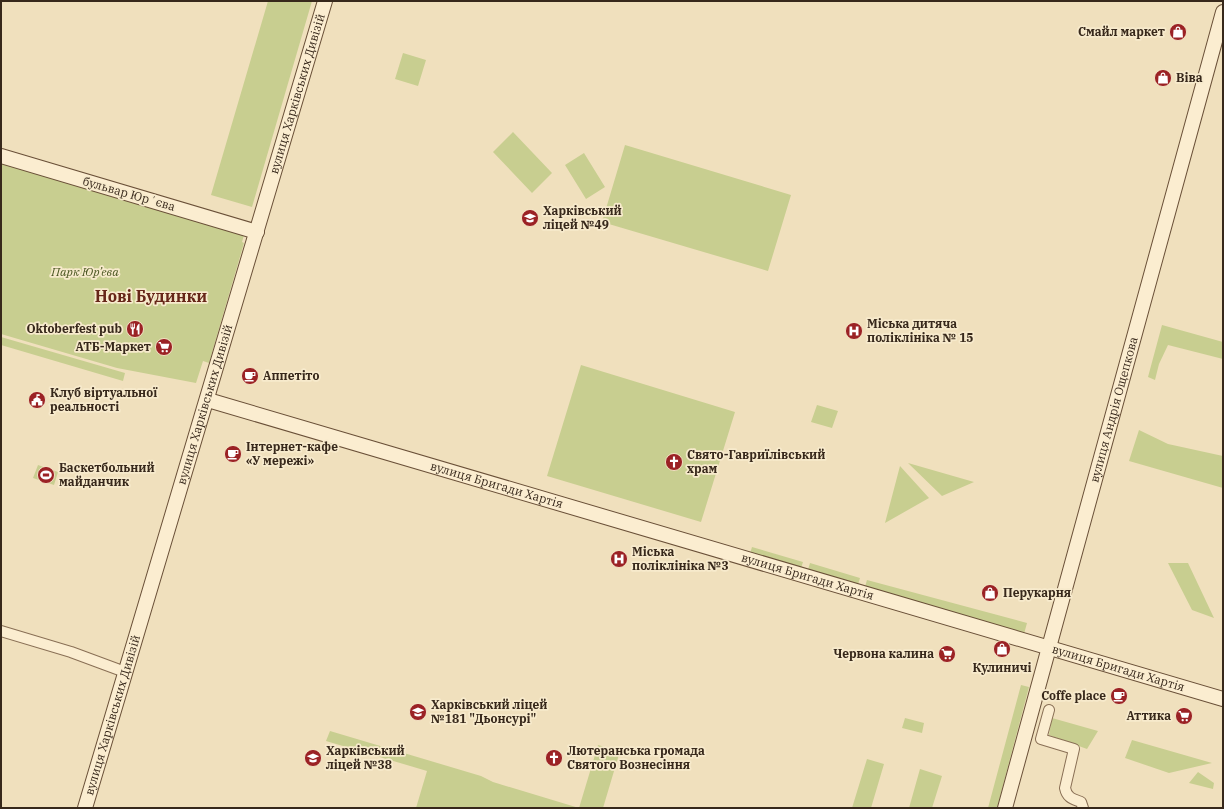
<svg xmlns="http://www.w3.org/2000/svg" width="1224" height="809" font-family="'IBM Plex Serif',serif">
<rect width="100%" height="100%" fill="#f0e0bd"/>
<!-- green -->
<path fill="#c8ce90" d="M 268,1 L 312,1 L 252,207 L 211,195 Z
M 403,53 L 426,60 L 418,86 L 395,79 Z
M 513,132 L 552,173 L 532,193 L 493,152 Z
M 625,145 L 791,195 L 768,271 L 602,222 Z
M 584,153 L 605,187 L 586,199 L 565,165 Z
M 1,159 L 244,235 L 242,242 L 244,243 L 209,363 L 203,361 L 196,383 L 117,368 L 1,334 Z
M 1162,325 L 1223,342 L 1223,359 L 1168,345 L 1159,364 L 1155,380 L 1148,377 Z
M 1,337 L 125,373 L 123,381 L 1,345 Z
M 581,365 L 735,412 L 701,522 L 547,476 Z
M 817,405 L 838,411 L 832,428 L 811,422 Z
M 1139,430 L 1168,444 L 1223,456 L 1223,488 L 1129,461 Z
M 908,463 L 974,482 L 942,496 Z
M 38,465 L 58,472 L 54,485 L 33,478 Z
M 900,466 L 929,498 L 885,523 Z
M 752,547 L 803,562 L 800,571 L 749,557 Z
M 810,563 L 860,578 L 857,588 L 807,573 Z
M 1168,563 L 1188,563 L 1214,618 L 1192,610 Z
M 867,580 L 1027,623 L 1024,634 L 864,590 Z
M 1021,685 L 1029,687 L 997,808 L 988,808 Z
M 905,718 L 924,723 L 922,733 L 902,728 Z
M 1052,718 L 1098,731 L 1087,749 L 1049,735 Z
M 330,731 L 481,776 L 493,782 L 579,808 L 598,745 L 620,751 L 603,808 L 416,808 L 427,771 L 326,741 Z
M 1132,740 L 1212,763 L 1169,773 L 1125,758 Z
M 867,759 L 884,764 L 871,808 L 852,808 Z
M 920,769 L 942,776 L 932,808 L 909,808 Z
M 1198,772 L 1214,783 L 1213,789 L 1189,783 Z"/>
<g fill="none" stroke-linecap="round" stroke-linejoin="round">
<!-- street casing -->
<g stroke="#896f55" stroke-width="12">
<path id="street" d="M 1,631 L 71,652 L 125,672
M 1049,710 L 1041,739 L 1074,749 L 1065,788 C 1067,798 1073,799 1081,802 L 1083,808"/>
</g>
<!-- secondary casing -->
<g stroke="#6a5038" stroke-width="16">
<g id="secondary">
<path d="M 1,156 L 257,232"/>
<path id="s1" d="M 208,400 L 1223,699"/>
<path id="s2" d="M 85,808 L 325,1"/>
<path id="s3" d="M 1005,808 L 1223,12"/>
</g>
</g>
<!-- street -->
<use href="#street" stroke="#fbedd0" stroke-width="10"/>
<!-- secondary -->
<use href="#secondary" stroke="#fbedd0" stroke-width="14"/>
</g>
<!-- icons -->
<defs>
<g id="shop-disc" transform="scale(0.9)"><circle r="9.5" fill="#9b2225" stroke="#f7eacc"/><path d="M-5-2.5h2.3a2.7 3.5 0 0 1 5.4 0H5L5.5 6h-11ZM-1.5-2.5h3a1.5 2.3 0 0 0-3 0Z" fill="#fff"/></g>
<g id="school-disc" transform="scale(0.9)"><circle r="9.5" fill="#9b2225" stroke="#f7eacc"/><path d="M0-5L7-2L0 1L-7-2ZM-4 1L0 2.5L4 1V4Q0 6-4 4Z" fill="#fff"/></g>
<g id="restaurant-disc" transform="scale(0.9)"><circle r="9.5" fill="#9b2225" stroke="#f7eacc"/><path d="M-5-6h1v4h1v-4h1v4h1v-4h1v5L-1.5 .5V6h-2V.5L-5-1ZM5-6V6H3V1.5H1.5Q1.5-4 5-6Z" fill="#fff"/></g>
<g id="hospital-disc" transform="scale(0.9)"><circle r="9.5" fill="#9b2225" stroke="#f7eacc"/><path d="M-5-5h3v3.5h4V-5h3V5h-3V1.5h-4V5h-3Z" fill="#fff"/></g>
<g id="supermarket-disc" transform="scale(0.9)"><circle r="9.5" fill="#9b2225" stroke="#f7eacc"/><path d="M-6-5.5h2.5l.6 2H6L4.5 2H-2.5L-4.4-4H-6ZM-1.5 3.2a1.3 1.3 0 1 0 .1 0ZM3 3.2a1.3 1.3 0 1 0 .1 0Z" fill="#fff"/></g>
<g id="cafe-disc" transform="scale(0.9)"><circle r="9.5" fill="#9b2225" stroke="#f7eacc"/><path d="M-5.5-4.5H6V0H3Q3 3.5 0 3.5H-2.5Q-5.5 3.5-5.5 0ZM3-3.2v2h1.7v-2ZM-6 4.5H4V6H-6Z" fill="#fff"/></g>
<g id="civic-disc" transform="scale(0.9)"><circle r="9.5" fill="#9b2225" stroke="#f7eacc"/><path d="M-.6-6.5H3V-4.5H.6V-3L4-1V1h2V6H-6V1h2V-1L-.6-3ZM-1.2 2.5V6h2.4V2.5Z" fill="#fff"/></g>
<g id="church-disc" transform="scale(0.9)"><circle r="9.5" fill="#9b2225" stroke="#f7eacc"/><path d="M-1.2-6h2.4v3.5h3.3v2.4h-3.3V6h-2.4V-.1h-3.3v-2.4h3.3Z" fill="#fff"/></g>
<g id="stadium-disc" transform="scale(0.9)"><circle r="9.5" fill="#9b2225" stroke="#f7eacc"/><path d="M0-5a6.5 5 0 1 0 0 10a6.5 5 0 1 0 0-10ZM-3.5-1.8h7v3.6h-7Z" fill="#fff"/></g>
</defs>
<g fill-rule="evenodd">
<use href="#shop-disc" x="1178" y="32"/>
<use href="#shop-disc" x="1163" y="78"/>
<use href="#school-disc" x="530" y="218"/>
<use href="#restaurant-disc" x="135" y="329"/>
<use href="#hospital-disc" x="854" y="331"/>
<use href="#supermarket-disc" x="164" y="347"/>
<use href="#cafe-disc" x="250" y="376"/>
<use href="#civic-disc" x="37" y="400"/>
<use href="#cafe-disc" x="233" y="454"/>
<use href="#church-disc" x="674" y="462"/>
<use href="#stadium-disc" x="46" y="475"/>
<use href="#hospital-disc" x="619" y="559"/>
<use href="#shop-disc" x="990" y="593"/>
<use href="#shop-disc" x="1002" y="649"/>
<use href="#supermarket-disc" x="947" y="654"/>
<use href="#cafe-disc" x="1119" y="696"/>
<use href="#school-disc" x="418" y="712"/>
<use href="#supermarket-disc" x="1184" y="716"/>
<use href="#school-disc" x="313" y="758"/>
<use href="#church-disc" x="554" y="758"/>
</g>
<g text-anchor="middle" stroke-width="3.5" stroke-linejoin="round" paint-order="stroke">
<!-- poi labels -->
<g font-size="12" font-weight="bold" fill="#37281b" stroke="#f7eacc" text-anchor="start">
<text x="1165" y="36" text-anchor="end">Смайл маркет</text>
<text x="1176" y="82">Віва</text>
<text x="543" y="215">Харківський<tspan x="543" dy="14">ліцей №49</tspan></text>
<text x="867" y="328">Міська дитяча<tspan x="867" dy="14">поліклініка № 15</tspan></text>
<text x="122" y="333" text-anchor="end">Oktoberfest pub</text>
<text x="151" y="351" text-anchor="end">АТБ-Маркет</text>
<text x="263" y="380">Аппетіто</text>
<text x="50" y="397">Клуб віртуальної<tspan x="50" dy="14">реальності</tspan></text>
<text x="246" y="451">Інтернет-кафе<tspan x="246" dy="14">«У мережі»</tspan></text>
<text x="687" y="459">Свято-Гавриїлівський<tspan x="687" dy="14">храм</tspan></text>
<text x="59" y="472">Баскетбольний<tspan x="59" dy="14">майданчик</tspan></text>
<text x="632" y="556">Міська<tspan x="632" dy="14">поліклініка №3</tspan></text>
<text x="1003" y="597">Перукарня</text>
<text x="934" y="658" text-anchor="end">Червона калина</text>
<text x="1002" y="672" text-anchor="middle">Кулиничі</text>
<text x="1106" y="700" text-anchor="end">Coffe place</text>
<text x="431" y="709">Харківський ліцей<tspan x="431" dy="14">№181 "Дьонсурі"</tspan></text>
<text x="1171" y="720" text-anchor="end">Аттика</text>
<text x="326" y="755">Харківський<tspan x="326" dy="14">ліцей №38</tspan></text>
<text x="567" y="755">Лютеранська громада<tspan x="567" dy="14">Святого Вознесіння</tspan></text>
</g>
<!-- street labels -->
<g font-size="12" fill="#37281b" stroke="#f7eacc">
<text dy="4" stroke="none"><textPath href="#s2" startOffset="745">вулиця Харківських Дивізій</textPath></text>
<text transform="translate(129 194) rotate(16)" y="4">бульвар Юрʼєва</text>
<text dy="4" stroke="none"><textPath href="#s2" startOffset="421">вулиця Харківських Дивізій</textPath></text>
<text dy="4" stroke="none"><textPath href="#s3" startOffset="413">вулиця Андрія Ощепкова</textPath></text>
<text dy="4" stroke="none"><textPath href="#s1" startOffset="301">вулиця Бригади Хартія</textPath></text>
<text dy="4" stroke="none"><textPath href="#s1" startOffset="625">вулиця Бригади Хартія</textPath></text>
<text dy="4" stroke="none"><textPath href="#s1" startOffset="949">вулиця Бригади Хартія</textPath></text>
<text dy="4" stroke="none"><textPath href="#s2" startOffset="97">вулиця Харківських Дивізій</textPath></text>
</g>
<!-- park labels -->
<g font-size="12" font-style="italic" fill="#495520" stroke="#f7eacc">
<text x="85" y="276">Парк Юр’єва</text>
</g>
<!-- district labels -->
<g font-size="16" font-weight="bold" fill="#662618" stroke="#f7eacc">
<text x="151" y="302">Нові Будинки</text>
</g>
</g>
<!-- border -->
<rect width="1224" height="809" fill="none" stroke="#37281b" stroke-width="4"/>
</svg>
